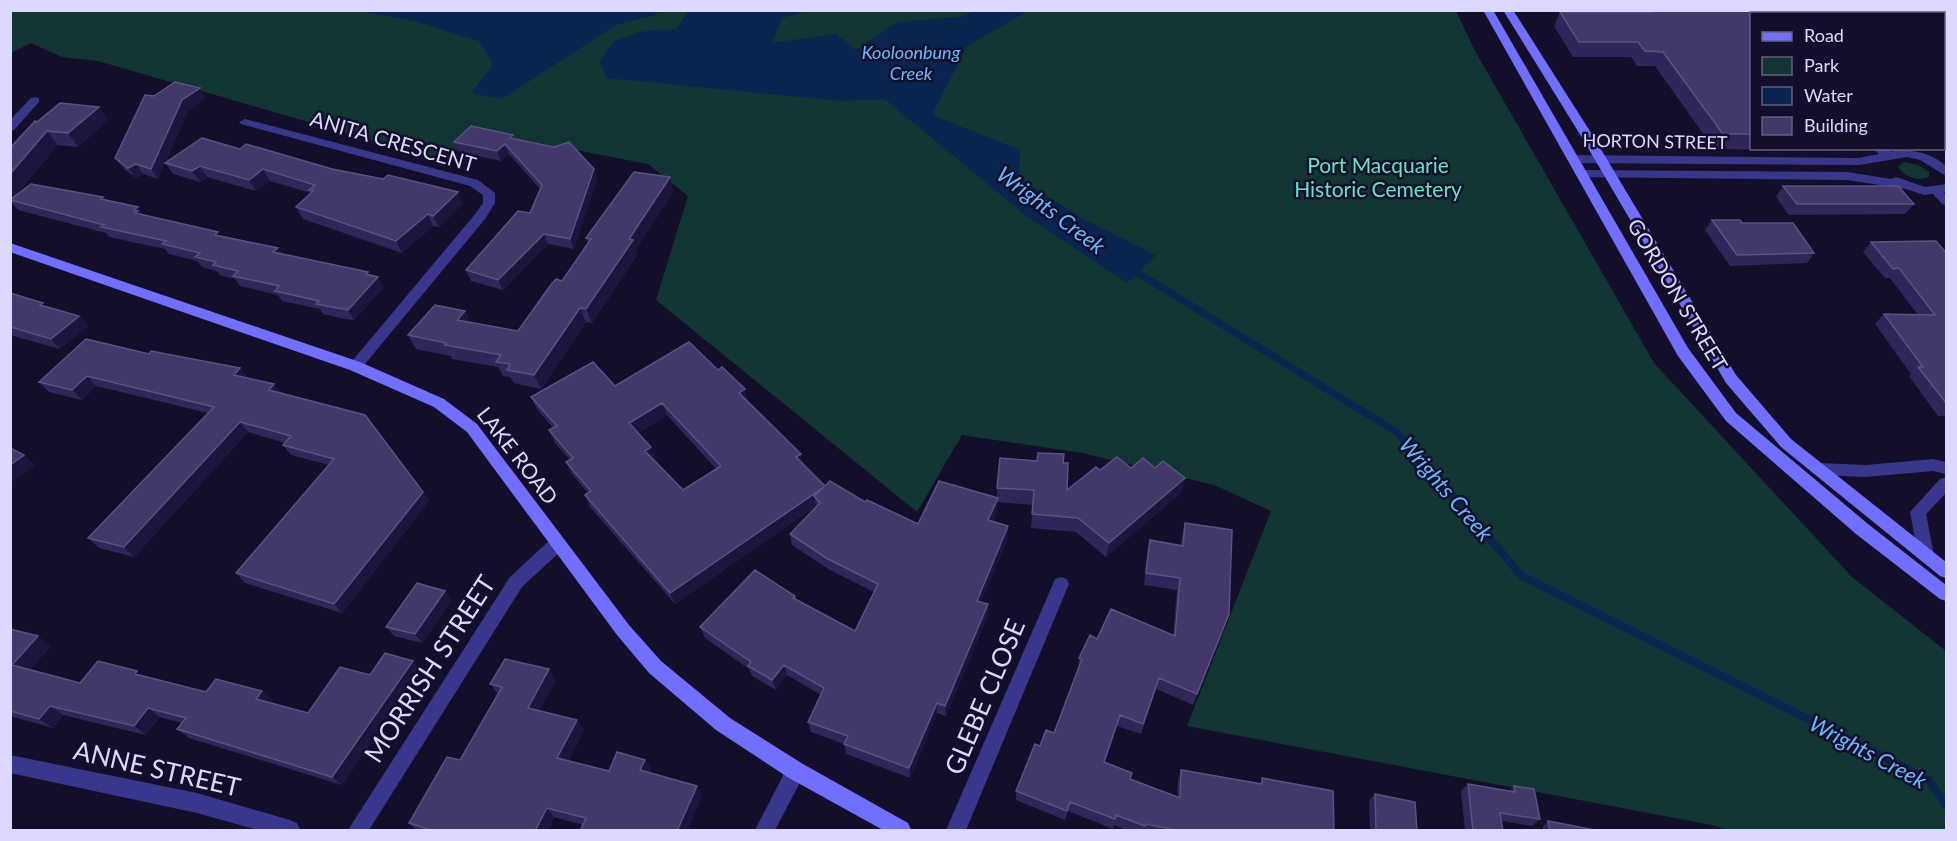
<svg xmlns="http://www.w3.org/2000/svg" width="1957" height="841" font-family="Lato,sans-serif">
<rect width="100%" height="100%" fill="#130f2a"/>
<!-- green -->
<path fill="#113533" d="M 11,10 L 1456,11 L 1475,51 L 1654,363 L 1852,577 L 1946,651 L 1946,830 L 1727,830 L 1712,825 L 1187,726 L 1271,511 L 1214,485 L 1082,453 L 962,435 L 917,512 L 656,300 L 688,196 L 648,164 L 477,131 L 446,162 L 98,61 L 62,57 L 31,43 L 11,53 Z
M 1904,162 L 1918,165 L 1929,172 L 1929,177 C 1918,182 1905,177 1898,167 Z"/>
<!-- water -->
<path fill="#09244f" d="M 354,10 L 659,10 L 659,11 L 657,14 L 616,25 L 502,99 L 471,93 L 493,65 L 479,41 L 414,21 Z
M 689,11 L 809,11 L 782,18 L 772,43 L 836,34 L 856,50 L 897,22 L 961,17 L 976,11 L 1028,11 L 967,46 L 932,115 L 1020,150 L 1019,177 L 1078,216 L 1156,255 L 1127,283 L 1025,215 L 885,99 L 841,101 L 607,78 L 599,62 L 614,41 L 644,31 L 676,29 Z"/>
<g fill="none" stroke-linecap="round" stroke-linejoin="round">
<!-- stream-far1 -->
<path stroke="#09244f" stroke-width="7" d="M 1130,268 L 1398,433 L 1453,496"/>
<!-- stream -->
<path stroke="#09244f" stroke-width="8" d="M 1452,495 L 1522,576 L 1928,779 L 1946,806"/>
<!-- minor -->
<path fill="#38378c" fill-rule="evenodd" d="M 1781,10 L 1792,10 L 1794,14 L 1783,14 Z
M 35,97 L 39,98 L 39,102 L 14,130 L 10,131 L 10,120 L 31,98 Z
M 245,119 L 478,180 L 495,193 L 495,203 L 485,219 L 360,370 L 355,371 L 348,366 L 476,213 L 483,203 L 483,195 L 470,186 L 241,124 L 239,122 Z
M 1873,148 L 1887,148 L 1892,154 L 1890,157 L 1882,157 Z
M 1936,187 L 1946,194 L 1946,205 L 1942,204 L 1930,191 Z
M 1933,459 L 1946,462 L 1946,474 L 1933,471 L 1866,477 L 1819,475 L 1813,473 L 1811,469 L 1813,465 L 1819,463 L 1866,465 Z
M 1946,477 L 1946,493 L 1926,514 L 1934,555 L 1932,560 L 1926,562 L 1920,560 L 1918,555 L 1910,512 L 1940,479 Z
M 557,537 L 563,539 L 565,544 L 563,549 L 522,587 L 369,830 L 348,830 L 510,577 L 551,539 Z
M 1061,577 L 1067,579 L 1069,584 L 966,830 L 946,830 L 1053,584 L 1055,579 Z
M 10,755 L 197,793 L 290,820 L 297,823 L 300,830 L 258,830 L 197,813 L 10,773 Z
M 796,762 L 803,764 L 806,771 L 775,830 L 755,830 L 789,764 Z"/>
<!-- tertiary -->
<path fill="#38378c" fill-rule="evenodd" d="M 1898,150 C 1916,150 1933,154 1946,166 L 1946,176 L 1920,160 L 1907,157 L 1859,165 L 1573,163 L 1567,159 L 1573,155 L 1859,158 Z
M 1581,170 L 1847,172 L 1891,179 L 1896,177 L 1925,187 L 1946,184 L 1946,192 L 1924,195 L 1906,189 L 1847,180 L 1577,177 L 1577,171 Z"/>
<!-- secondary -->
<path fill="#706fff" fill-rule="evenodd" d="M 1483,10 L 1493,10 L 1688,348 L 1736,413 L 1868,524 L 1946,585 L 1946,601 L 1940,599 L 1856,534 L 1726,421 L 1678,356 Z
M 1503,10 L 1513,10 L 1593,136 L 1736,375 L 1791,439 L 1946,562 L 1946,578 L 1940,576 L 1781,447 L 1726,383 L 1581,136 Z
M 10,243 L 360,362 L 444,399 L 477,424 L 629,625 L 661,661 L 730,718 L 803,764 L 908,823 L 911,830 L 883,830 L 789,778 L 716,730 L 649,673 L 617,635 L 467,432 L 434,407 L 350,370 L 10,252 Z"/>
</g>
<!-- wall -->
<path fill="#302659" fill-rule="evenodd" d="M 1646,10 L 1762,10 L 1752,14 L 1752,148 L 1860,148 L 1859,150 L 1714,149 L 1655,66 L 1637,66 L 1631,57 L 1573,57 L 1554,26 L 1560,12 L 1646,12 Z
M 1944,84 L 1947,84 L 1947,147 L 1944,147 Z
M 206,98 L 188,111 L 165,163 L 240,149 L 332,169 L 463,203 L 439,227 L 433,226 L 402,253 L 303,219 L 296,207 L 311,193 L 270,181 L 256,191 L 207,177 L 200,182 L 173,174 L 165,163 L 158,179 L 143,174 L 136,178 L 123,168 L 115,158 Z
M 99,107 L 108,120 L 78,147 L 58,145 L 13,198 L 103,197 L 106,200 L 144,215 L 222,236 L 278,248 L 282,254 L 368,272 L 370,275 L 384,287 L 354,320 L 345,319 L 323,314 L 320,309 L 282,301 L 278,295 L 240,286 L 235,279 L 220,275 L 217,271 L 202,267 L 197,261 L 169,254 L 165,249 L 109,237 L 106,233 L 18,210 L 10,201 L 10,148 L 37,122 Z
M 515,139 L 594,169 L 597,179 L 574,249 L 548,244 L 503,290 L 471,281 L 466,270 L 530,213 L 540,189 L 509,154 L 501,161 L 459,152 L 454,142 Z
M 1783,186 L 1914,204 L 1905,214 L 1789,215 L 1776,197 Z
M 674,191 L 636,249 L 638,254 L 592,323 L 586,322 L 541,389 L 514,383 L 510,377 L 503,376 L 498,367 L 452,359 L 451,356 L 416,349 L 408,335 L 465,311 L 471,323 L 518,331 L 562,281 L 588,244 L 586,238 Z
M 1712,220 L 1742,223 L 1814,253 L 1807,263 L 1730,266 L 1705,230 Z
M 1871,242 L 1947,254 L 1947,416 L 1938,416 L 1909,376 L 1911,374 L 1875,324 L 1884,314 L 1918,315 L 1890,278 L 1885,278 L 1863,252 Z
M 10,293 L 46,306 L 79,316 L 88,326 L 60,349 L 10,335 Z
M 86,339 L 274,384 L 281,394 L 423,492 L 429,501 L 342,613 L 245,583 L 236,573 L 329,465 L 291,455 L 283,445 L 285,443 L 248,432 L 134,557 L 99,548 L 88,538 L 208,413 L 96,386 L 82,400 L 49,392 L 39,382 Z
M 615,386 L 748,401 L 803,464 L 825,486 L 918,524 L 997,498 L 997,488 L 1063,463 L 1067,490 L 1100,470 L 1131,468 L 1155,468 L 1185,478 L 1182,492 L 1106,557 L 1076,532 L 1031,528 L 1033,505 L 997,502 L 997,510 L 993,521 L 1008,526 L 1008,538 L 981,602 L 988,615 L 946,716 L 937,713 L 910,778 L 846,754 L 844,744 L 811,732 L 808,722 L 821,695 L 787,675 L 776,690 L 752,676 L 749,669 L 705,638 L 700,627 L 795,596 L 796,599 L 855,631 L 874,592 L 830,570 L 792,545 L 790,534 L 816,506 L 675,604 L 590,507 L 585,495 L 588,493 L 572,474 L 566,462 L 570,460 L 555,443 L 549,430 L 553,428 L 537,409 L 531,397 ZM 667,415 L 716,469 L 683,490 L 654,460 L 656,459 L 651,447 L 638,433 Z
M 1185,523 L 1225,626 L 1193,705 L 1156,689 L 1141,734 L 1117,726 L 1105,762 L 1130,779 L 1177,797 L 1178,780 L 1181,770 L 1260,783 L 1262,778 L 1334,831 L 1129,831 L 1114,825 L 1113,829 L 1068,811 L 1065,820 L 1016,800 L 1016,791 L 1040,746 L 1054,733 L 1078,669 L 1079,658 L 1097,639 L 1173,635 L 1177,590 L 1144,585 L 1147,552 L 1150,540 L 1181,545 L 1182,535 Z
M 445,591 L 452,600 L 422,643 L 394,636 L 386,627 Z
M 10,629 L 51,646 L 30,670 L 80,683 L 143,676 L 206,692 L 273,700 L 271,703 L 308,713 L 370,675 L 421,670 L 342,785 L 189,738 L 177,729 L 182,723 L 160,717 L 146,735 L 63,715 L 53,728 L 10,716 Z
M 556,680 L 539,711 L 577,720 L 584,730 L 568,761 L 609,771 L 645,760 L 651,769 L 650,773 L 697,786 L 702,795 L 687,831 L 580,831 L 583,825 L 554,817 L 548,831 L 417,831 L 409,823 L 460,760 L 498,694 L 490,684 Z
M 1468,784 L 1509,791 L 1514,786 L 1540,819 L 1532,826 L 1502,821 L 1503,831 L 1465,831 L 1461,791 Z
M 1375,794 L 1417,831 L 1370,831 L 1369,801 Z
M 1548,821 L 1600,831 L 1543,831 L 1543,826 Z"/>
<!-- shaded-wall -->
<path fill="#1d153e" d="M 200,88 L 206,98 L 188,111 L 158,179 L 151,169 L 182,100 Z
M 99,107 L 108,120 L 78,147 L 68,133 Z
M 47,131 L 58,145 L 11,200 L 10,199 L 10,174 Z
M 505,144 L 509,154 L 501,161 L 497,151 Z
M 136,164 L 143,174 L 136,178 L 128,168 Z
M 200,166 L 207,177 L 200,182 L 192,171 Z
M 263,169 L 270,181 L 256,191 L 249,180 Z
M 594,169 L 597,179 L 574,249 L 570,239 Z
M 670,177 L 674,191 L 636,249 L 638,254 L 592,323 L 586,309 L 629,239 Z
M 458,192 L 463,203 L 439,227 L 433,216 Z
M 138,207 L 145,217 L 143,223 L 134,210 Z
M 428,214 L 433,226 L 402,253 L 396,241 Z
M 544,234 L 548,244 L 503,290 L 498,280 Z
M 278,248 L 284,258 L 273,252 Z
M 368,272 L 374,282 L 378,277 L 384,287 L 354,320 L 348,310 L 366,274 Z
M 580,308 L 586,322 L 541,389 L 534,375 Z
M 465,311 L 472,325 L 457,320 Z
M 79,316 L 88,326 L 60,349 L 51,339 Z
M 240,368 L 248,378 L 234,375 Z
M 87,376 L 96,386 L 82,400 L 72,390 Z
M 274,384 L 282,394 L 269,390 Z
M 745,389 L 748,401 L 739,393 Z
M 662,403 L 667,415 L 634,435 L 629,423 Z
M 240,422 L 248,432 L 134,557 L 124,547 Z
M 651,447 L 656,459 L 650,463 L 645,451 Z
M 801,454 L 803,466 L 796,457 Z
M 24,455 L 35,465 L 10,484 L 10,465 Z
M 1185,478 L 1182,492 L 1106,557 L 1109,543 Z
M 824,487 L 814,496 L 816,506 L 675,604 L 670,593 Z
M 423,492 L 429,501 L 342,613 L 334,604 Z
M 998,498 L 997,510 L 988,532 L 988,520 Z
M 1008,526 L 1008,538 L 977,612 L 977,601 Z
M 445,591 L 452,600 L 422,643 L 415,634 Z
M 988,604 L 988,615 L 946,716 L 945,706 Z
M 1229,614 L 1225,626 L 1193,705 L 1197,694 Z
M 38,636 L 51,646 L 26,675 L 12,665 Z
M 413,661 L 421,670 L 342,785 L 332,777 Z
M 784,665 L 787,675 L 776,690 L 772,680 Z
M 549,669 L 556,680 L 535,718 L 528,708 Z
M 262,691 L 273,700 L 267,708 L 256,699 Z
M 937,703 L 937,713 L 910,778 L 909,768 Z
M 50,706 L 63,715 L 53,728 L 39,719 Z
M 148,708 L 160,717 L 146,735 L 134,726 Z
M 1120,715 L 1117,726 L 1102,772 L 1104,762 Z
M 577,720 L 584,730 L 565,768 L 557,758 Z
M 645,760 L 651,769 L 646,780 L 640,770 Z
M 697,786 L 702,795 L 687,831 L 677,831 Z
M 547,808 L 554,817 L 548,831 L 535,831 Z"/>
<!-- building -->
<path fill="#42396a" stroke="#5a5282" stroke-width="1.5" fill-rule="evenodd" d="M 1652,10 L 1762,10 L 1765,14 L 1752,14 L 1752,134 L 1723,134 L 1663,52 L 1645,51 L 1638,42 L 1579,42 L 1560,12 L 1652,12 Z
M 175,82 L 200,88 L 182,100 L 151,169 L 136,164 L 128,168 L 115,158 L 145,95 L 154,96 Z
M 1944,84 L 1947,84 L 1947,142 L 1944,142 Z
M 60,103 L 99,107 L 68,133 L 47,131 L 10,174 L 10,148 L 35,121 L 37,122 Z
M 471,126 L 513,135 L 510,138 L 554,147 L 569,142 L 594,169 L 570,239 L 544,234 L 498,280 L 466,270 L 518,211 L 530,213 L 542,185 L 505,144 L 497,151 L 454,142 Z
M 202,138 L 240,149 L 246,144 L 332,169 L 383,179 L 388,175 L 458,192 L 433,216 L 428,214 L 396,241 L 296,207 L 313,191 L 309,190 L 315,185 L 263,169 L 249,180 L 200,166 L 192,171 L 165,163 Z
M 634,172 L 670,177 L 629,239 L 633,240 L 586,309 L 580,308 L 534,375 L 507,370 L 510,364 L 496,362 L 501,355 L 445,345 L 446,343 L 408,335 L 435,305 L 465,311 L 457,320 L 518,331 L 550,286 L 556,279 L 562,281 L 591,239 L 586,238 Z
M 31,184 L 103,197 L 101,199 L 138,207 L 134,210 L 138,211 L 135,213 L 218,232 L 215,235 L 278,248 L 273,252 L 368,272 L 366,274 L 378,277 L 348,310 L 316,304 L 319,301 L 275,291 L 279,286 L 233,276 L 238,271 L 213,265 L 216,262 L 195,257 L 200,253 L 162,244 L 166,241 L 101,227 L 104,225 L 10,200 Z
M 1783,186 L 1898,186 L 1914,204 L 1797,204 Z
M 1712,220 L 1740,220 L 1742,223 L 1793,223 L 1814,253 L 1737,255 Z
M 1936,241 L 1947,254 L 1947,404 L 1918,367 L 1923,367 L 1884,314 L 1935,315 L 1899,268 L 1893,269 L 1871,242 Z
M 10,293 L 43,303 L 40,305 L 79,316 L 51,339 L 10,327 Z
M 86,339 L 149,354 L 151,351 L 240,368 L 234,375 L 274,384 L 269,390 L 365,415 L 423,492 L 334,604 L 236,573 L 334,459 L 283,445 L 291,436 L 240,422 L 124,547 L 88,538 L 214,407 L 87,376 L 72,390 L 39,382 Z
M 689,342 L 718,370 L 722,367 L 745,389 L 739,393 L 801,454 L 796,457 L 825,486 L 830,481 L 865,502 L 867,500 L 918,524 L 939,481 L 998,498 L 988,520 L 1008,526 L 977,601 L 988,604 L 945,706 L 937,703 L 909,768 L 844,744 L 848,736 L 808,722 L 824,688 L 784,665 L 772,680 L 748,666 L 751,662 L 700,627 L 755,570 L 795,596 L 793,598 L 855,631 L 878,584 L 828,559 L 790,534 L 820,503 L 814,496 L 824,487 L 670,593 L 585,495 L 591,491 L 566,462 L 573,458 L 549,430 L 557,426 L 531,397 L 593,362 L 615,386 ZM 662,403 L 721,466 L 683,490 L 645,451 L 651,447 L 629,423 Z
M 10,448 L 24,455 L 10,465 Z
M 1038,453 L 1064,454 L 1063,463 L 1068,463 L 1067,490 L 1096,467 L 1100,470 L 1117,457 L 1131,468 L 1143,458 L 1155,468 L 1163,461 L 1185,478 L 1109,543 L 1078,518 L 1032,514 L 1034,490 L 997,488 L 1000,458 L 1037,461 Z
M 1185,523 L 1232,530 L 1229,614 L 1197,694 L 1159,678 L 1143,724 L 1120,715 L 1104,762 L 1132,773 L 1130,779 L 1180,798 L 1181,770 L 1262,784 L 1262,778 L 1333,791 L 1334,831 L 1180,831 L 1146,824 L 1145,826 L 1116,815 L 1115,819 L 1070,802 L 1067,811 L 1016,791 L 1035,744 L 1040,746 L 1046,730 L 1054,733 L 1082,659 L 1079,658 L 1090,635 L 1097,639 L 1111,609 L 1175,636 L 1180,578 L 1146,573 L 1150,540 L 1183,546 Z
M 417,583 L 445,591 L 415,634 L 386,627 Z
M 10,629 L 38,636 L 12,665 L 80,683 L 98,661 L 137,671 L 135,674 L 206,692 L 216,679 L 262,691 L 256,699 L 308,713 L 340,667 L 370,675 L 385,653 L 413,661 L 332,777 L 177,729 L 186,718 L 148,708 L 134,726 L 50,706 L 39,719 L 10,711 Z
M 505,659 L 549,669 L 528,708 L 577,720 L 557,758 L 609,771 L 617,752 L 645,760 L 640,770 L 697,786 L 677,831 L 580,831 L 586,818 L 547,808 L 535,831 L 435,831 L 409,823 L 447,757 L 460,760 L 502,687 L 490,684 Z
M 1468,784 L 1515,792 L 1514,786 L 1534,789 L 1540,819 L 1500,813 L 1503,831 L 1473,831 Z
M 1375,794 L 1415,802 L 1417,831 L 1376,831 Z
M 1548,821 L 1600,831 L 1550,831 Z"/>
<g text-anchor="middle" stroke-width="5" stroke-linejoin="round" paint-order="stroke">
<!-- far-water labels -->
<g font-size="18" font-style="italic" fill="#6bf" stroke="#130f2a">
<text x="911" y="59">Kooloonbung<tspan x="911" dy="21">Creek</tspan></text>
</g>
<!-- far-street labels -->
<g font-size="18" fill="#dcd8ff" stroke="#130f2a">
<text transform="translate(1655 142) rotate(1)" y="6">HORTON STREET</text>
</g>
<!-- street labels -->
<g font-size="21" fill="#dcd8ff" stroke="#130f2a">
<text transform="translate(393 142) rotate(16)" y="7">ANITA CRESCENT</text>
<text transform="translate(1677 295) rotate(59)" y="7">GORDON STREET</text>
<text transform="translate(517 456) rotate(52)" y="7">LAKE ROAD</text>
</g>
<!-- park labels -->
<g font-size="21" fill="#5be8c2" stroke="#130f2a">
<text x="1378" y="173">Port Macquarie<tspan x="1378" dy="24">Historic Cemetery</tspan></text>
</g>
<!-- water labels -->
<g font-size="22" font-style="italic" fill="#6bf" stroke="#130f2a">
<text transform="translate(1051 210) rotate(37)" y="8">Wrights Creek</text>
<text transform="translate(1446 489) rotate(49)" y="8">Wrights Creek</text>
<text transform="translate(1868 752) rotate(28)" y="8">Wrights Creek</text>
</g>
<!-- near-street labels -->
<g font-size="26" fill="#dcd8ff" stroke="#130f2a">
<text transform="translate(430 669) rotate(-57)" y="9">MORRISH STREET</text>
<text transform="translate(985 697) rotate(-67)" y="9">GLEBE CLOSE</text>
<text transform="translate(157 769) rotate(13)" y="9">ANNE STREET</text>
</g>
</g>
<!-- border -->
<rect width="1957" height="841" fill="none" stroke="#dcd8ff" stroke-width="24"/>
<!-- legend -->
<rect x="1750" y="12" width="195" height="138" fill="#130f2a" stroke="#635f7f" stroke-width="1.5"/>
<rect x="1762" y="32" width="30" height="9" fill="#706fff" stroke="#635f7f" stroke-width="1.5"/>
<text x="1804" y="42" font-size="18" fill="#dcd8ff">Road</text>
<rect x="1762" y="57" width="30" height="18" fill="#113533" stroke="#635f7f" stroke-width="1.5"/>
<text x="1804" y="72" font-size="18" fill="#dcd8ff">Park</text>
<rect x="1762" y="87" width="30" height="18" fill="#09244f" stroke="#635f7f" stroke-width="1.5"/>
<text x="1804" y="102" font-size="18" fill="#dcd8ff">Water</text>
<rect x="1762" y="117" width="30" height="18" fill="#42396a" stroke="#635f7f" stroke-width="1.5"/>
<text x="1804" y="132" font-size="18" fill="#dcd8ff">Building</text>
</svg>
